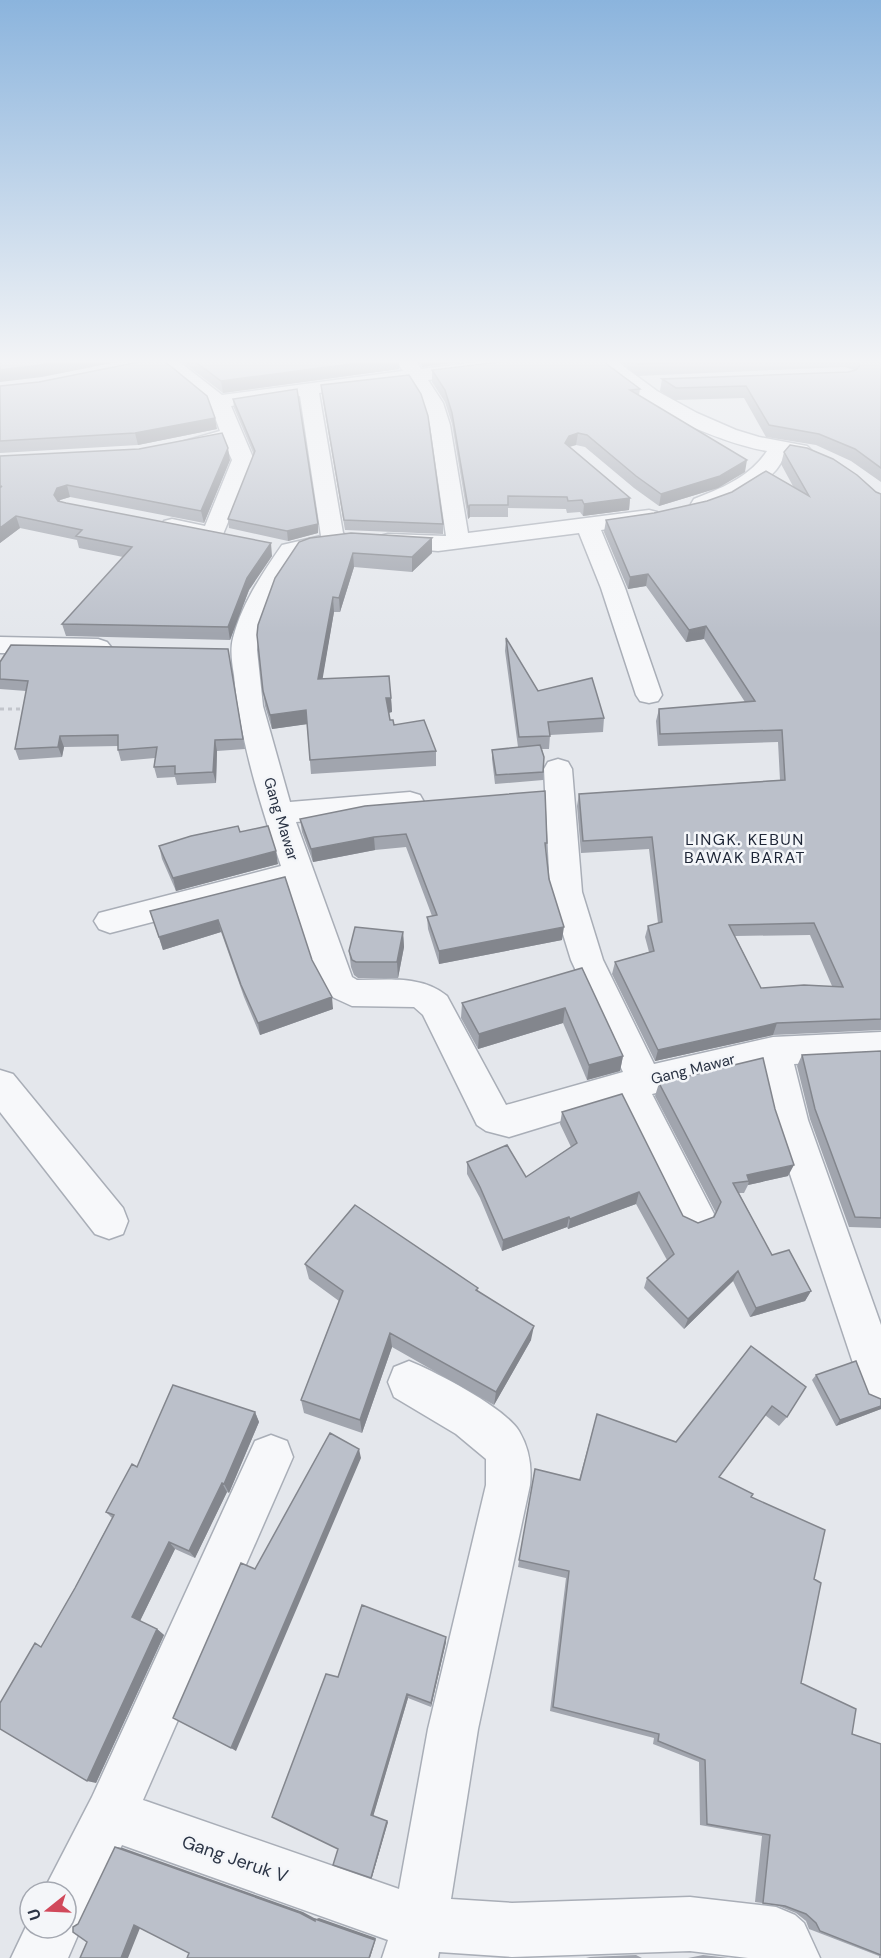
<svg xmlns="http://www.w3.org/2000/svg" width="881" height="1958" font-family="'DM Sans',sans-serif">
<rect width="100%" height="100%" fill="#e4e7ec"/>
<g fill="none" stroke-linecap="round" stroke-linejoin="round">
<!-- minor casing -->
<g stroke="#a9aeb7" stroke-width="3">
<path id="minor" d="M 156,360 L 177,360 L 222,395 L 403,371 L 396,360 L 415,360 L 421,369 L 496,360 L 554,360 L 552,364 L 545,366 L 428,380 L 443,403 L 450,425 L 468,533 L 649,510 L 657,512 L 660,517 L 657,522 L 601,530 L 625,588 L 662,695 L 658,701 L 649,703 L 640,701 L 636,695 L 601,588 L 579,533 L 438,551 L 380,546 L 376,541 L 380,536 L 388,534 L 446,536 L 430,425 L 423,403 L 410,382 L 319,393 L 343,533 L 351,539 L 347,544 L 298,555 L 275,591 L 258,639 L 257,650 L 263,706 L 290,802 L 410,792 L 420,795 L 424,802 L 420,809 L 410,812 L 296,822 L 352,977 L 357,980 C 388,980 422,975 447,996 L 506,1105 L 623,1072 L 571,960 L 550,892 L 544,769 L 548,762 L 558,759 L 568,762 L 572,769 L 582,892 L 603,960 L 654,1064 L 773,1037 L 881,1032 L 881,1060 L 794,1064 L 808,1120 L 881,1325 L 881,1405 L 866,1399 L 860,1384 L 772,1120 L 760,1068 L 652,1094 L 714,1214 L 709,1226 L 695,1232 L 681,1226 L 620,1103 L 509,1137 L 486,1131 L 477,1125 L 423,1015 L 414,1007 L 352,1006 L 328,995 L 316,972 L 288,887 L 110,933 L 99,929 L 94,921 L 99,913 L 281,866 C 260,804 240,740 234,675 C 232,663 230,650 233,638 C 242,603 262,574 282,545 L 321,536 L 300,396 L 231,406 L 254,460 L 221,539 L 213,541 L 164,531 L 161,526 L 164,521 L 172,519 L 205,526 L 232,460 L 224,442 L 181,454 L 174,452 L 171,448 L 174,444 L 220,431 L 211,406 Z
M 595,360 L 615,360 L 657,391 L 697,413 L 736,430 L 759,437 L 807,446 L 811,450 L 807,454 L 800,456 L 786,454 C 783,459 780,465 776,470 C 761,487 717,514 694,509 L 691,504 L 694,499 C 722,488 750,477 767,451 C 718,443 623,401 595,360 Z
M 0,637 L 98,639 L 107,642 L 111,647 L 107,652 L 98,655 L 0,653 Z
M 0,1070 L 13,1074 L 123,1208 L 128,1221 L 123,1234 L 109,1239 L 95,1234 L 0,1112 Z
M 409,1361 C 436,1372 504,1407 519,1431 C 529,1448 532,1466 530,1485 L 478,1729 L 451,1899 L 512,1903 L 690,1897 L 776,1907 L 795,1915 L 804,1923 L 820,1958 L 748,1958 L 690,1951 L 512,1957 L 439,1952 L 438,1958 L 382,1958 L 388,1940 L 122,1845 L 85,1922 L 80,1924 L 81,1928 L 68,1958 L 11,1958 L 30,1918 L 30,1928 L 66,1928 L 66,1892 L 44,1892 L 47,1884 L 92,1797 L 255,1441 L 271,1435 L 287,1441 L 293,1457 L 143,1800 L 399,1889 L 428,1729 L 486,1485 L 486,1459 L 456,1434 L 394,1397 L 388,1382 L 394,1367 Z"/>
</g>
<!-- path -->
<path stroke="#c2c5cb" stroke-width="3" stroke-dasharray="4 4" stroke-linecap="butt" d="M 0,709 L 27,709"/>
<!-- minor -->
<use href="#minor" fill="#f7f8fa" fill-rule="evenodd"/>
</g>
<!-- wall -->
<path fill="#a1a5ae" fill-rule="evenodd" d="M 180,360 L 399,360 L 399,369 L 223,393 Z
M 417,360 L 475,360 L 422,367 Z
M 619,360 L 881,360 L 881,482 L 851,461 L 816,445 L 766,437 L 744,398 L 674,400 L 660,391 L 662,379 L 848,372 L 854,370 L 845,367 L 637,376 Z
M 608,365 L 640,389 L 639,395 L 745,472 L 718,488 L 659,506 L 634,488 L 585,447 L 576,445 L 570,447 L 630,498 L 629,510 L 583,516 L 580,512 L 567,513 L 566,509 L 508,508 L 508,517 L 470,517 L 468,519 L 452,424 L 445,402 L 432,382 L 432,370 Z
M 321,385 L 443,524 L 443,534 L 345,530 L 322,395 Z
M 0,386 L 217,429 L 138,445 L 0,453 Z
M 233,399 L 318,524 L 318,533 L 288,541 L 229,528 L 228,519 L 254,455 L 234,408 Z
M 784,452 L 881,494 L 881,1030 L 773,1035 L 655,1061 L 612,974 L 615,962 L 649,952 L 645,937 L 648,926 L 658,923 L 649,849 L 581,853 L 577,806 L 579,794 L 780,780 L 778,742 L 658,746 L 656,721 L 659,709 L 745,702 L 704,639 L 686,642 L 646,586 L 628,589 L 604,532 L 606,520 L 654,513 L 794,488 L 781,464 ZM 810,935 L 832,986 L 761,988 L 735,936 Z
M 0,456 L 230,460 L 204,523 L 70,497 L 60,500 L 59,501 L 272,556 L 249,590 L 230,640 L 66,636 L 62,624 L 123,557 L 79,548 L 77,540 L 20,528 L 0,543 Z
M 432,538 L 432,553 L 412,572 L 354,567 L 340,612 L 334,612 L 322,679 L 391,698 L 392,712 L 389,713 L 390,720 L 394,725 L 436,751 L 436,766 L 311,774 L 307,724 L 272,729 L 265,706 L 263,691 L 299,542 Z
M 506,638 L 538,691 L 604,718 L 603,732 L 550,735 L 549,749 L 542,749 L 544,757 L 543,780 L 495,784 L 492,759 L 492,750 L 518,747 L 505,651 Z
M 228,649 L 245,749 L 217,751 L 216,783 L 177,785 L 175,777 L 157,778 L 154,767 L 155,758 L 121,761 L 118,750 L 118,746 L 64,747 L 62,757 L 19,760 L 15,749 L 26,691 L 0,689 L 0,662 Z
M 300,819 L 547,843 L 546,853 L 549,879 L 562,940 L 439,964 L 428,929 L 427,917 L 432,916 L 406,847 L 375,850 L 313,862 L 302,832 Z
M 159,846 L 278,864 L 176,891 L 162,859 Z
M 285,877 L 312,960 L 333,1009 L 260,1035 L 244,997 L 221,932 L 163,950 L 150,911 Z
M 403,932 L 404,947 L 398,978 L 358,978 L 354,975 L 351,967 L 349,951 Z
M 582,968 L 623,1056 L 620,1071 L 587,1080 L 563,1023 L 478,1049 L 461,1018 L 462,1003 Z
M 881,1051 L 881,1228 L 849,1227 L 810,1119 L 797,1066 L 802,1055 Z
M 659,1083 L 788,1176 L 748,1185 L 744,1193 L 739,1193 L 772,1255 L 811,1291 L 805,1301 L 750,1317 L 733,1281 L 684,1329 L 644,1288 L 647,1278 L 667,1260 L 636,1204 L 568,1229 L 567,1227 L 502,1251 L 480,1198 L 467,1174 L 467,1162 L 526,1177 L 571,1147 L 560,1124 L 562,1112 L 683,1216 L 698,1223 L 714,1217 L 716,1213 L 655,1096 Z
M 305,1264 L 478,1288 L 477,1291 L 531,1340 L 494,1405 L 392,1347 L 362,1433 L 304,1413 L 301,1400 L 339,1301 L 309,1279 Z
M 751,1346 L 787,1417 L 779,1426 L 765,1415 L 719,1477 L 751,1497 L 814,1579 L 801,1683 L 852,1734 L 881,1744 L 881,1958 L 879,1958 L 879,1956 L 809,1929 L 806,1921 L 796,1913 L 776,1905 L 755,1902 L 762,1836 L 700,1825 L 699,1762 L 653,1744 L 654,1738 L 550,1711 L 566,1578 L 518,1567 L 535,1469 L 579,1480 L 597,1414 L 676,1442 Z
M 816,1375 L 881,1399 L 881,1409 L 836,1426 L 812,1380 Z
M 255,1412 L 259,1422 L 229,1493 L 227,1492 L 195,1558 L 175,1549 L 140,1621 L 157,1629 L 164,1635 L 96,1783 L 41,1647 L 75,1588 L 112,1518 L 106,1512 L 137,1467 Z
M 446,1642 L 431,1707 L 408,1698 L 373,1816 L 388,1822 L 372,1877 L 371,1878 L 338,1849 L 338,1677 Z
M 636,1955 L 642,1958 L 586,1958 L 590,1957 Z
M 703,1955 L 729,1958 L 688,1958 Z"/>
<!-- shaded-wall -->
<path fill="#83868d" d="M 65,360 L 127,360 L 42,377 L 0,382 L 0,370 Z
M 380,360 L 399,360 L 399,369 L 223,393 L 221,381 Z
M 422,360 L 475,360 L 422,367 Z
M 215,418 L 217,429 L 138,445 L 135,433 Z
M 578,433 L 576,445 L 568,447 L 565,443 L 569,436 Z
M 228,448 L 230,460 L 204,523 L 201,511 Z
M 747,460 L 745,472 L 718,488 L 659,506 L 661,494 Z
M 67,485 L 70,497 L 60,500 L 57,507 L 54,495 L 57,488 Z
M 630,498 L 629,510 L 583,516 L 584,504 Z
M 470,505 L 470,517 L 468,519 L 468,507 Z
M 16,516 L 20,528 L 0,543 L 0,528 Z
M 318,524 L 318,533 L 288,541 L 287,531 Z
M 432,538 L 432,553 L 412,572 L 412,557 Z
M 271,543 L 272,556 L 249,590 L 230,640 L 228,627 L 247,578 Z
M 353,553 L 354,567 L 340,612 L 339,598 Z
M 648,574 L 646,586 L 628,589 L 630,577 Z
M 333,597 L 334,612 L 320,694 L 318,679 Z
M 706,626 L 704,639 L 686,642 L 689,630 Z
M 386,698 L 391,698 L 392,712 L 387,713 Z
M 306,710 L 308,724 L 272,729 L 270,715 Z
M 60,736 L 64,747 L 62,757 L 58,747 Z
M 215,740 L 217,751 L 216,783 L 213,772 Z
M 374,837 L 375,850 L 313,862 L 311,849 Z
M 276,851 L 278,864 L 176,891 L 173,878 Z
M 218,920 L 221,932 L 163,950 L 159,937 Z
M 564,927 L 562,940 L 439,964 L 439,951 Z
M 403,932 L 404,947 L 398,978 L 397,962 Z
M 332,997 L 333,1009 L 260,1035 L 258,1023 Z
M 565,1008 L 563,1023 L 478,1049 L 479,1034 Z
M 777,1023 L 773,1035 L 655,1061 L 658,1050 Z
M 623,1056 L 620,1071 L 587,1080 L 589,1065 Z
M 794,1165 L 788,1176 L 748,1185 L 749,1181 L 747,1175 Z
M 639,1192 L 636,1204 L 568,1229 L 570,1219 Z
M 569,1217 L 567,1227 L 502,1251 L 503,1240 Z
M 738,1271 L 733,1281 L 684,1329 L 688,1319 Z
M 811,1291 L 805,1301 L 750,1317 L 756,1308 Z
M 534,1326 L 531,1340 L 494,1405 L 496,1392 Z
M 390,1333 L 392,1347 L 362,1433 L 360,1420 Z
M 881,1406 L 881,1409 L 836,1426 L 840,1420 Z
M 255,1412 L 259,1422 L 229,1493 L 224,1484 Z
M 359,1449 L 361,1458 L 236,1751 L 231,1748 Z
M 222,1483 L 227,1492 L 195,1558 L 189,1551 Z
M 169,1542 L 175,1549 L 139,1623 L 132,1617 Z
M 157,1629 L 164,1635 L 96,1783 L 87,1781 Z
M 446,1637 L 446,1642 L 431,1707 L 431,1703 Z
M 407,1694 L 408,1698 L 373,1817 L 371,1815 Z
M 387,1821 L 388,1822 L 372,1877 L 371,1878 Z
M 115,1847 L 123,1848 L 303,1912 L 316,1919 L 319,1918 L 376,1938 L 370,1958 L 315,1921 Z
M 142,1923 L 128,1958 L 121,1958 L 134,1925 Z"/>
<!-- building -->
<path fill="#bbc0ca" stroke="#83868d" stroke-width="1.5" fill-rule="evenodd" d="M 0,360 L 65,360 L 39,365 L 0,370 Z
M 149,360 L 163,360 L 207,396 L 215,418 L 135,433 L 0,441 L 0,386 L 39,382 Z
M 193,360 L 380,360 L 221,381 Z
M 517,360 L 603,360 L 608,365 L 640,389 L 630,390 L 747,460 L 720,476 L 661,494 L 636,476 L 587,435 L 578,433 L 569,436 L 565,443 L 630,498 L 584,504 L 582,500 L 568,501 L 567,497 L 508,496 L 508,505 L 470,505 L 468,507 L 452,413 L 445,390 L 432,370 Z
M 634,360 L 733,360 L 638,364 Z
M 858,360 L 881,360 L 881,468 L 855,449 L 819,434 L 769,425 L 746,386 L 676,388 L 662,379 L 848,372 L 856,370 L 860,365 Z
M 409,375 L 421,394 L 428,416 L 443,524 L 344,520 L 321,385 Z
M 297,389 L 318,524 L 287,531 L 228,519 L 255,451 L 233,399 Z
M 222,433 L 228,448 L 201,511 L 67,485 L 57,488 L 54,495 L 58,501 L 66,503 L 271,543 L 247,578 L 228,627 L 62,624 L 132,547 L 76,536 L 82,530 L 16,516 L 0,528 L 0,488 L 2,486 L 0,487 L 0,456 L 139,449 Z
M 790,445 L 807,448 L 833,459 L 857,475 L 876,492 L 881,494 L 881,1019 L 777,1023 L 658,1050 L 615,962 L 654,951 L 648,926 L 662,922 L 652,837 L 583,841 L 579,794 L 785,780 L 782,730 L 660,734 L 659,709 L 755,701 L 706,626 L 689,630 L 648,574 L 630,577 L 606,520 L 654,513 L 707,501 L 732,492 L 766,471 L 809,496 L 784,452 ZM 814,923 L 843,987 L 804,985 L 761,988 L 729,925 Z
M 351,533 L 432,538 L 412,557 L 353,553 L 339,598 L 333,597 L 318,679 L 389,676 L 391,698 L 386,698 L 390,720 L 393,720 L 394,725 L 424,720 L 436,751 L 310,760 L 306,710 L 270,715 L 263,691 L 257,635 L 258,625 L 275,578 L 299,542 L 310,538 Z
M 506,638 L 538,691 L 592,678 L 604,718 L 548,722 L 550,736 L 519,737 Z
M 11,645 L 228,649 L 243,739 L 215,740 L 213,772 L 175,774 L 175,766 L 154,767 L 157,747 L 118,750 L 118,735 L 60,736 L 58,747 L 15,749 L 28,681 L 0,679 L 0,662 Z
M 540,745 L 544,757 L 543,772 L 496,775 L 492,750 Z
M 545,791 L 547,843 L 545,843 L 549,879 L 564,927 L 439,951 L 427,917 L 437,915 L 406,834 L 374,837 L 311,849 L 300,819 L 365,806 Z
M 238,826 L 240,832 L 268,826 L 276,851 L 173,878 L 159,846 L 191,836 Z
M 285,877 L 312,960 L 332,997 L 258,1023 L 241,985 L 218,920 L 159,937 L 150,911 Z
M 355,927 L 403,932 L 397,962 L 356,962 L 352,960 L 349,951 Z
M 582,968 L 623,1056 L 589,1065 L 565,1008 L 479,1034 L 462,1003 Z
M 881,1051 L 881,1218 L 855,1217 L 815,1109 L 802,1055 Z
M 763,1058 L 775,1109 L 794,1165 L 747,1175 L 749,1181 L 733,1183 L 772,1255 L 789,1250 L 811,1291 L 756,1308 L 738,1271 L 688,1319 L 647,1278 L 674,1254 L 639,1192 L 570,1219 L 569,1217 L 503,1240 L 480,1187 L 467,1162 L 507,1145 L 526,1177 L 577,1143 L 562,1112 L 622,1094 L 683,1216 L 698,1223 L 714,1217 L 721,1202 L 659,1083 Z
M 355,1205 L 478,1288 L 476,1290 L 534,1326 L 496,1392 L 390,1333 L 360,1420 L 301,1400 L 343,1291 L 305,1264 Z
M 751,1346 L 806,1387 L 787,1417 L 772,1406 L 719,1477 L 753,1494 L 751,1497 L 825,1530 L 814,1579 L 821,1583 L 801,1683 L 856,1709 L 852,1734 L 881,1744 L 881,1955 L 820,1931 L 816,1923 L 806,1914 L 785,1906 L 763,1903 L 770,1835 L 707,1824 L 705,1760 L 658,1741 L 659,1734 L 553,1707 L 569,1571 L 519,1560 L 535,1469 L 580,1480 L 597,1414 L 676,1442 Z
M 856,1361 L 869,1394 L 881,1399 L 881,1406 L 840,1420 L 816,1375 Z
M 173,1385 L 255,1412 L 224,1484 L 222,1483 L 189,1551 L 169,1542 L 132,1617 L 157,1629 L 87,1781 L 0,1729 L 0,1703 L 35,1643 L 41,1647 L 75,1588 L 114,1515 L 106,1512 L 132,1464 L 137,1467 Z
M 330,1433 L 359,1449 L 231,1748 L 173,1718 L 241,1563 L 255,1569 Z
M 362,1605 L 446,1637 L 431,1703 L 407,1694 L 371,1815 L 387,1821 L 371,1878 L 333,1865 L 338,1849 L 272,1817 L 326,1674 L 338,1677 Z
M 115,1847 L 300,1913 L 315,1921 L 315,1919 L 375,1940 L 369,1958 L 187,1958 L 189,1953 L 134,1925 L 121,1958 L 80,1958 L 87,1942 L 73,1932 L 73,1927 L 78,1924 Z"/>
<!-- sky -->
<linearGradient id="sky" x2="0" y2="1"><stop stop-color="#8bb4dd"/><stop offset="0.57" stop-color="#f3f4f6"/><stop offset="1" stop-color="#f3f4f6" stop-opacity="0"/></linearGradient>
<rect width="881" height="634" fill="url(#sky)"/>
<g text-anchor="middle" stroke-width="5" stroke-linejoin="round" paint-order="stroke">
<!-- street labels -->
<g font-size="15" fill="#2b3445" stroke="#f4f6f9">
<text transform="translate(281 819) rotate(73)" y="5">Gang Mawar</text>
<text transform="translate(693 1069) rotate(-14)" y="5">Gang Mawar</text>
</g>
<!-- neighbourhood labels -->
<g font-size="16" letter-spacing="1.5" fill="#1d2536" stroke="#f4f6f9">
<text x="745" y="845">LINGK. KEBUN<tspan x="745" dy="18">BAWAK BARAT</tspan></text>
</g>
<!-- near-street labels -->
<g font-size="18" fill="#2b3445" stroke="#f4f6f9">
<text transform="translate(235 1859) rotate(19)" y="6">Gang Jeruk V</text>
</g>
</g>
<!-- north arrow -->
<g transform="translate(48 1910) rotate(252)"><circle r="28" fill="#f4f6f9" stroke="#a4a8b1" stroke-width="1.5"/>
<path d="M0-4.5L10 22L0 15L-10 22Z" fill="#d1495b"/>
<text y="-9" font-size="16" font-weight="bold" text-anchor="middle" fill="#2b3445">U</text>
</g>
</svg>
